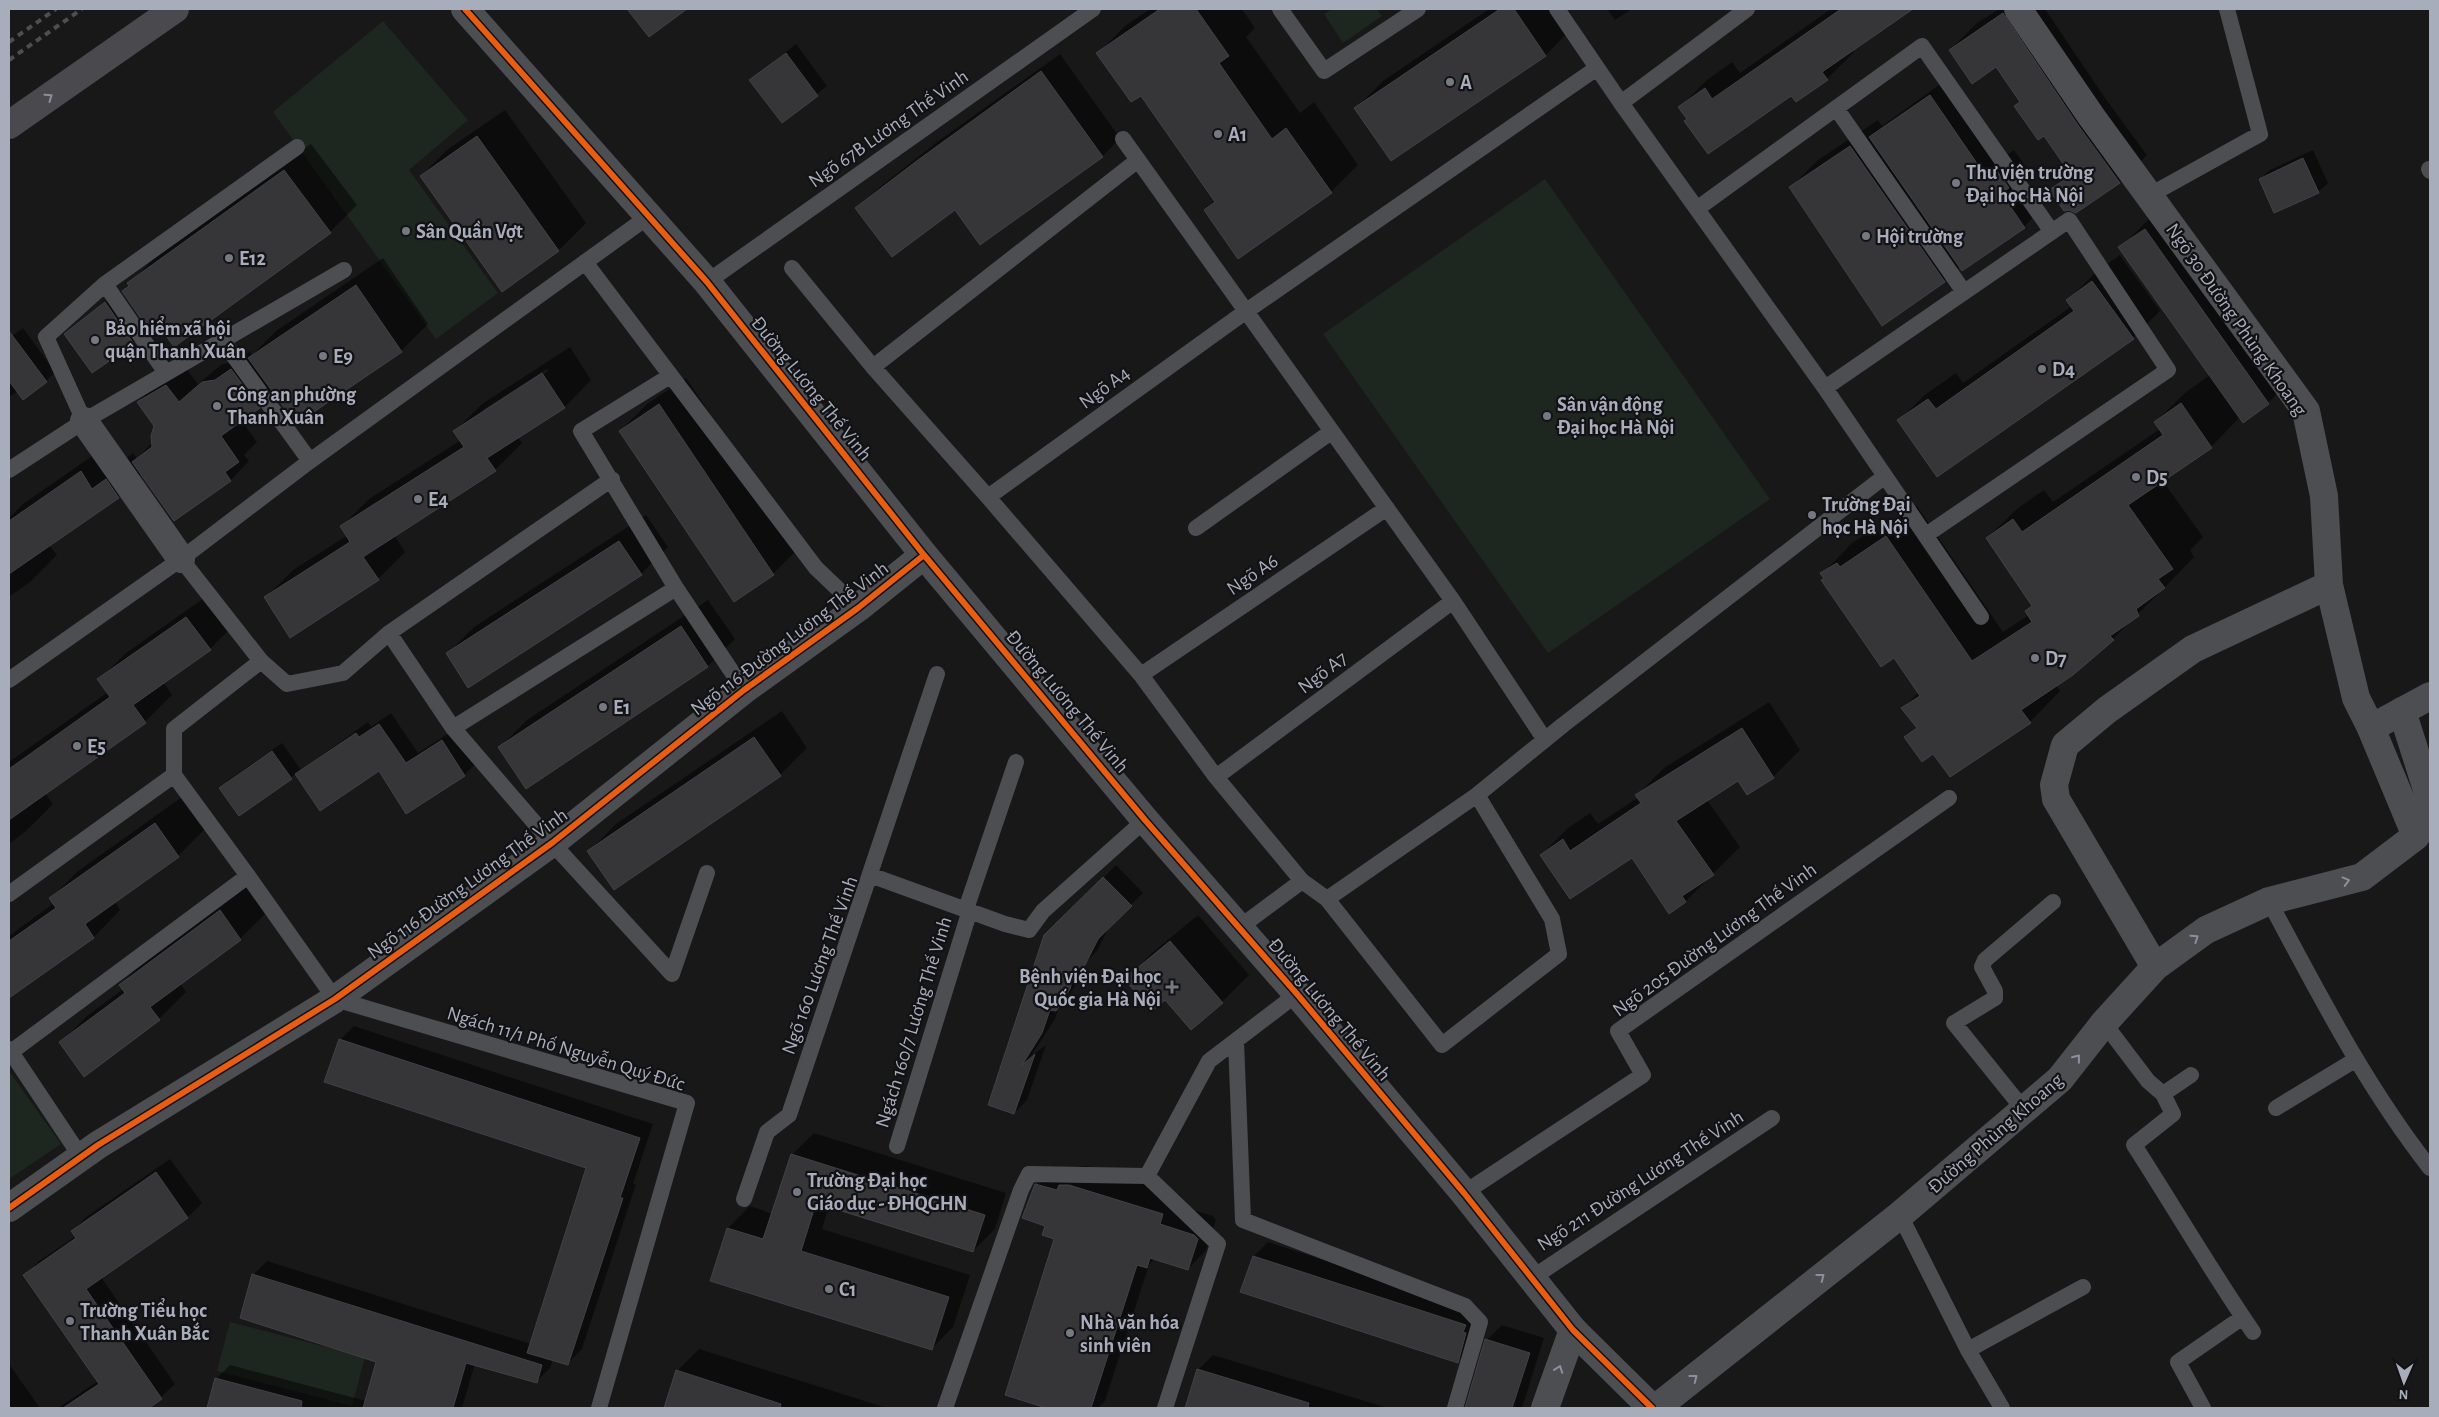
<svg xmlns="http://www.w3.org/2000/svg" width="2439" height="1417" font-family="'Alegreya Sans',sans-serif">
<rect width="100%" height="100%" fill="#181819"/>
<!-- green -->
<path fill="#1e2620" d="M 1332,9 L 1377,9 L 1382,16 L 1343,43 L 1324,14 Z
M 383,21 L 468,120 L 409,170 L 498,293 L 436,339 L 273,112 Z
M 1545,179 L 1770,499 L 1548,653 L 1323,334 Z
M 9,1071 L 61,1144 L 9,1179 Z
M 230,1322 L 365,1357 L 352,1406 L 217,1371 Z"/>
<!-- shadow -->
<path fill="#0007" fill-rule="evenodd" d="M 629,9 L 683,9 L 649,36 Z
M 1150,9 L 1242,9 L 1255,28 L 1246,37 L 1300,113 L 1314,102 L 1358,165 L 1331,192 L 1205,210 L 1215,200 L 1141,94 L 1098,53 L 1125,26 Z
M 1489,9 L 1559,9 L 1572,28 L 1546,55 L 1391,159 L 1356,108 L 1383,81 Z
M 1607,9 L 1632,9 L 1615,20 Z
M 1831,9 L 1908,9 L 1852,50 L 1854,52 L 1827,79 L 1792,94 L 1688,119 L 1680,107 L 1707,80 L 1732,62 L 1740,73 Z
M 1999,9 L 2045,9 L 2105,98 L 2147,155 L 2120,182 L 2076,212 L 2051,190 L 2070,171 L 1996,65 L 1950,50 L 1977,23 Z
M 796,44 L 827,86 L 782,121 L 751,80 Z
M 1060,54 L 1120,138 L 1103,156 L 980,244 L 955,209 L 857,208 L 875,191 L 937,142 Z
M 1950,77 L 2004,157 L 2014,150 L 2027,168 L 2020,175 L 2042,208 L 2024,227 L 1960,266 L 1944,281 L 1791,187 L 1818,160 L 1878,120 L 1882,126 Z
M 505,110 L 586,223 L 559,250 L 502,290 L 421,176 L 448,149 Z
M 311,144 L 357,205 L 330,232 L 159,324 L 123,291 L 156,256 Z
M 2313,150 L 2328,183 L 2318,192 L 2260,179 L 2270,170 Z
M 2172,203 L 2295,376 L 2268,403 L 2243,421 L 2240,417 L 2211,447 L 2162,480 L 2203,537 L 2190,550 L 2194,557 L 2168,584 L 2113,639 L 2056,685 L 2060,691 L 2030,722 L 1934,752 L 1906,737 L 1917,727 L 1903,708 L 1919,692 L 1895,656 L 1822,574 L 1852,543 L 1868,533 L 1871,537 L 1917,506 L 2003,632 L 2029,615 L 2026,611 L 2033,604 L 1987,538 L 2018,508 L 2044,490 L 2053,502 L 2160,429 L 2155,422 L 2186,392 L 2210,375 L 2120,248 L 2147,221 Z
M 2120,255 L 2160,311 L 2133,338 L 1938,475 L 1899,420 L 1926,394 L 1956,373 L 1963,383 L 2072,306 L 2068,300 L 2095,273 Z
M 383,258 L 428,324 L 401,351 L 296,422 L 274,392 L 259,407 L 241,420 L 257,442 L 244,455 L 249,461 L 231,480 L 174,519 L 142,474 L 118,497 L 49,545 L 57,555 L 30,582 L 9,597 L 9,518 L 23,504 L 108,445 L 120,463 L 133,453 L 137,458 L 153,442 L 156,426 L 138,402 L 157,383 L 185,367 L 198,384 L 222,364 L 235,362 L 250,351 L 252,355 L 276,331 Z
M 115,294 L 142,334 L 133,343 L 66,334 Z
M 23,328 L 55,372 L 46,381 L 18,391 L 9,397 L 9,338 Z
M 570,347 L 591,380 L 564,408 L 518,437 L 522,443 L 495,470 L 394,535 L 405,552 L 378,579 L 266,597 L 293,570 L 348,535 L 342,526 L 369,499 L 461,440 L 455,431 L 482,404 ZM 547,369 L 548,371 L 484,412 L 484,409 Z
M 686,378 L 800,547 L 773,574 L 620,431 L 647,404 Z
M 646,515 L 668,547 L 641,574 L 447,654 L 474,627 Z
M 214,591 L 237,622 L 210,649 L 163,682 L 172,695 L 145,722 L 45,793 L 53,804 L 26,831 L 9,844 L 9,762 L 108,692 L 99,680 L 126,653 Z
M 708,600 L 735,639 L 708,666 L 527,787 L 500,747 L 527,720 Z
M 1769,702 L 1800,750 L 1773,777 L 1739,780 L 1707,800 L 1740,847 L 1686,901 L 1669,913 L 1632,856 L 1541,855 L 1568,828 L 1590,813 L 1598,824 L 1639,797 L 1637,795 L 1664,768 Z
M 782,711 L 807,748 L 780,775 L 589,851 L 616,824 Z
M 391,713 L 418,753 L 454,730 L 476,763 L 464,775 L 407,812 L 379,770 L 320,809 L 296,773 L 291,778 L 221,788 L 230,779 L 282,743 L 301,770 L 368,722 L 371,727 Z
M 182,797 L 205,829 L 178,856 L 115,902 L 120,910 L 94,937 L 12,994 L 9,989 L 9,936 L 54,903 L 51,898 L 78,871 Z
M 1116,865 L 1143,893 L 1110,925 L 1097,951 L 1086,962 L 1082,975 L 1068,997 L 1059,1007 L 1055,1019 L 1031,1056 L 1046,1045 L 1027,1100 L 1014,1113 L 989,1104 L 1045,936 Z
M 247,884 L 267,912 L 240,939 L 180,983 L 186,992 L 159,1019 L 84,1075 L 60,1043 L 87,1016 L 123,989 L 120,985 L 147,958 Z
M 1198,915 L 1249,975 L 1222,1002 L 1165,998 L 1126,979 L 1153,952 Z
M 354,1026 L 653,1124 L 633,1184 L 636,1184 L 582,1349 L 567,1364 L 553,1359 L 550,1368 L 536,1382 L 475,1364 L 462,1408 L 208,1408 L 216,1379 L 230,1365 L 366,1401 L 378,1361 L 253,1275 L 267,1261 L 531,1344 L 587,1167 L 340,1040 Z
M 814,1133 L 1006,1193 L 995,1229 L 973,1251 L 829,1206 L 822,1229 L 970,1275 L 953,1327 L 931,1349 L 728,1228 L 750,1206 L 773,1214 L 792,1155 Z
M 170,1159 L 202,1203 L 188,1217 L 101,1277 L 175,1384 L 149,1408 L 58,1408 L 98,1381 L 25,1275 L 39,1261 L 76,1236 L 72,1231 L 86,1217 Z
M 1055,1166 L 1074,1171 L 1079,1166 L 1088,1166 L 1181,1196 L 1177,1205 L 1213,1216 L 1216,1220 L 1206,1250 L 1188,1269 L 1155,1258 L 1149,1265 L 1105,1401 L 1098,1408 L 1050,1408 L 1006,1394 L 1056,1238 L 1047,1225 L 1036,1185 Z
M 1268,1242 L 1479,1311 L 1471,1348 L 1457,1362 L 1242,1292 L 1254,1256 Z
M 1502,1325 L 1544,1338 L 1522,1408 L 1467,1408 L 1487,1340 Z
M 699,1349 L 887,1408 L 665,1408 L 677,1371 Z
M 1213,1355 L 1388,1408 L 1187,1408 L 1198,1370 Z
M 9,1364 L 40,1408 L 9,1408 Z"/>
<!-- building -->
<path fill="#363638" stroke="#414245" d="M 627,9 L 687,9 L 649,37 Z
M 1160,9 L 1196,9 L 1229,56 L 1219,63 L 1272,139 L 1286,128 L 1332,193 L 1238,259 L 1204,210 L 1215,202 L 1141,96 L 1131,102 L 1096,53 Z
M 1500,9 L 1514,9 L 1546,56 L 1391,161 L 1354,108 Z
M 1841,9 L 1913,9 L 1822,72 L 1828,80 L 1796,102 L 1791,96 L 1708,154 L 1684,121 L 1687,119 L 1678,107 L 1705,88 L 1712,99 Z
M 2003,13 L 2078,125 L 2120,183 L 2076,213 L 2069,210 L 2064,211 L 2049,190 L 2071,175 L 2044,136 L 2038,140 L 2014,106 L 2020,102 L 1996,67 L 1972,84 L 1949,50 Z
M 786,53 L 818,96 L 782,123 L 749,80 Z
M 1041,71 L 1103,157 L 980,245 L 955,210 L 892,257 L 855,208 L 918,160 Z
M 1930,95 L 1985,175 L 1995,168 L 2009,188 L 2001,193 L 2025,228 L 1962,271 L 1869,137 Z
M 477,136 L 559,251 L 502,292 L 420,176 Z
M 1850,146 L 1945,282 L 1882,326 L 1789,187 Z
M 2303,158 L 2319,193 L 2274,213 L 2259,179 Z
M 284,170 L 331,233 L 174,347 L 159,326 L 150,332 L 122,291 L 129,286 L 127,283 Z
M 2145,229 L 2269,404 L 2243,423 L 2118,247 Z
M 2092,281 L 2134,339 L 1937,477 L 1897,420 L 1928,399 L 1936,409 L 2074,311 L 2066,300 Z
M 356,285 L 402,352 L 296,424 L 248,358 Z
M 105,302 L 134,344 L 92,373 L 64,334 Z
M 9,331 L 47,382 L 23,400 L 9,381 Z
M 231,369 L 260,408 L 221,436 L 239,462 L 225,472 L 231,481 L 174,521 L 132,462 L 152,447 L 151,436 L 154,426 L 137,402 L 166,385 L 179,402 L 202,382 L 215,380 Z
M 542,373 L 565,408 L 487,458 L 496,471 L 363,557 L 379,580 L 290,638 L 264,597 L 350,542 L 340,526 L 464,447 L 453,431 Z
M 2181,403 L 2212,448 L 2128,505 L 2173,569 L 2158,579 L 2165,588 L 2136,609 L 2139,616 L 2110,636 L 2114,640 L 2073,675 L 2021,710 L 2031,723 L 1950,777 L 1933,754 L 1922,762 L 1904,737 L 1917,728 L 1901,708 L 1920,696 L 1894,658 L 1881,667 L 1821,580 L 1824,579 L 1820,573 L 1837,563 L 1840,567 L 1886,536 L 1972,661 L 2032,622 L 2025,611 L 2032,606 L 1986,538 L 2013,519 L 2022,532 L 2163,435 L 2154,422 Z
M 659,404 L 774,575 L 734,602 L 619,431 Z
M 81,471 L 92,489 L 106,479 L 119,498 L 9,574 L 9,521 Z
M 619,541 L 642,575 L 468,688 L 446,653 Z
M 186,617 L 211,650 L 133,705 L 146,723 L 9,820 L 9,769 L 110,697 L 97,679 Z
M 681,626 L 708,667 L 526,789 L 498,747 Z
M 379,724 L 406,763 L 442,740 L 465,776 L 406,814 L 379,771 L 320,811 L 295,774 L 356,733 L 359,737 Z
M 1742,728 L 1774,778 L 1747,795 L 1738,781 L 1676,821 L 1714,875 L 1682,896 L 1686,902 L 1669,914 L 1632,858 L 1570,899 L 1540,855 L 1563,839 L 1570,851 L 1641,803 L 1635,795 Z
M 754,737 L 781,776 L 614,890 L 587,851 Z
M 272,751 L 292,779 L 239,816 L 219,788 Z
M 155,823 L 179,857 L 85,924 L 94,938 L 9,998 L 9,941 L 56,908 L 49,898 Z
M 1103,877 L 1132,906 L 1098,939 L 1085,965 L 1074,975 L 1070,989 L 1056,1011 L 1050,1010 L 1042,1033 L 1022,1065 L 1035,1054 L 1014,1114 L 988,1105 L 1044,935 Z
M 220,910 L 241,940 L 150,1007 L 160,1020 L 84,1077 L 59,1042 L 125,993 L 119,985 Z
M 1170,941 L 1223,1003 L 1191,1030 L 1165,1000 L 1152,1011 L 1124,979 Z
M 339,1039 L 640,1138 L 620,1198 L 623,1198 L 568,1365 L 527,1353 L 586,1168 L 324,1082 Z
M 791,1154 L 985,1215 L 973,1252 L 816,1203 L 801,1251 L 949,1297 L 932,1350 L 710,1281 L 727,1228 L 763,1239 Z
M 156,1172 L 188,1218 L 86,1289 L 162,1399 L 149,1408 L 63,1408 L 99,1384 L 23,1275 L 76,1238 L 71,1231 Z
M 1035,1184 L 1057,1190 L 1059,1185 L 1069,1185 L 1163,1214 L 1160,1224 L 1194,1235 L 1198,1239 L 1188,1270 L 1150,1258 L 1147,1268 L 1137,1265 L 1091,1408 L 1046,1408 L 1005,1395 L 1054,1239 L 1042,1235 L 1045,1226 L 1022,1218 Z
M 1253,1256 L 1466,1325 L 1463,1332 L 1466,1333 L 1458,1363 L 1240,1292 Z
M 252,1274 L 542,1365 L 537,1383 L 466,1363 L 453,1408 L 363,1408 L 376,1362 L 240,1318 Z
M 1485,1339 L 1530,1353 L 1512,1408 L 1465,1408 Z
M 1197,1369 L 1309,1403 L 1308,1408 L 1185,1408 Z
M 676,1370 L 781,1404 L 780,1408 L 664,1408 Z
M 215,1378 L 302,1401 L 301,1408 L 207,1408 Z"/>
<g fill="none" stroke-linecap="round" stroke-linejoin="round">
<!-- service -->
<path stroke="#4c4e52" stroke-width="16" d="M 1280,9 L 1324,71 L 1418,9
M 1557,9 L 1621,103 L 1825,388 L 1981,617
M 1621,103 L 1747,9
M 1836,108 L 1964,292
M 1123,139 L 1453,601 L 1545,740
M 2429,169 L 2430,171
M 2150,195 L 2260,134 L 2227,9
M 1698,208 L 1922,46 L 2052,232
M 585,262 L 816,568 L 858,608
M 792,268 L 873,367 L 988,497 L 1141,675 L 1216,777 L 1302,881 L 1327,899 L 1442,1045 L 1559,954 L 1552,919 L 1477,795
M 707,282 L 1093,9
M 223,341 L 310,461
M 873,367 L 1138,160
M 166,373 L 105,284 L 297,147
M 670,376 L 581,431 L 676,588 L 744,690
M 1825,388 L 2069,220 L 2168,370 L 1926,535
M 84,421 L 46,337 L 105,284
M 9,470 L 84,421 L 344,270
M 988,497 L 1245,312 L 1597,68
M 1196,528 L 1331,432
M 181,559 L 261,661 L 174,729 L 174,775 L 248,876 L 335,999 L 687,1103 L 599,1408
M 389,633 L 453,728 L 552,843 L 672,974 L 707,873
M 261,661 L 287,684 L 343,673 L 389,633 L 612,479
M 1141,675 L 1387,508
M 9,680 L 181,559 L 310,461 L 649,216
M 453,728 L 676,588
M 1216,777 L 1453,601
M 870,875 L 1005,924 L 1029,930 L 1043,911 L 1145,820
M 9,894 L 174,775
M 1327,899 L 1477,795 L 1563,725 L 1885,476
M 2269,901 C 2319,994 2365,1085 2430,1168
M 966,909 L 1016,762
M 1240,927 L 1302,881
M 2104,1023 L 2148,1081 L 2163,1094 L 2173,1114 L 2134,1145 C 2174,1207 2211,1271 2253,1332
M 1236,1041 L 1243,1220 L 1465,1306 L 1480,1322 L 1455,1408
M 9,1049 L 81,1157
M 11,1052 L 248,876
M 2163,1094 L 2191,1075
M 2276,1108 L 2355,1060
M 2024,1110 L 1954,1023 L 1995,998 L 1995,991 L 1982,967 L 1985,960 L 2053,902
M 897,1146 L 970,910
M 1147,1176 L 1218,1244 L 1165,1408
M 1464,1193 L 1643,1075 L 1618,1031 L 1949,798
M 744,1199 L 767,1132 L 789,1115 L 937,674
M 1900,1215 L 1968,1350 L 2002,1408
M 1532,1278 L 1772,1118
M 1968,1350 L 2083,1287
M 945,1408 L 1021,1190 L 1029,1174 L 1147,1176 L 1209,1061 L 1297,994
M 2203,1408 L 2178,1362 L 2243,1317"/>
<!-- minor -->
<path stroke="#4c4e52" stroke-width="28" d="M 2018,9 L 2091,116 L 2306,411 L 2324,496 L 2329,585 L 2356,698 L 2371,728 L 2416,836
M 84,421 L 181,559
M 2402,711 L 2430,799
M 2155,967 L 2056,799 L 2054,785 L 2065,745 L 2107,710 L 2193,649 L 2329,585
M 9,1208 L 98,1145 L 335,999 L 552,843 L 744,690 L 858,608 L 924,555
M 1545,1408 L 1573,1330
M 1656,1408 L 1900,1215 L 2060,1079 L 2104,1023 L 2155,967 L 2206,930 L 2269,901 L 2362,877 L 2416,836 L 2430,816"/>
<!-- tertiary -->
<path stroke="#4c4e52" stroke-width="28" d="M 465,9 L 707,282 L 924,555 L 1145,820 L 1297,994 L 1464,1193 L 1573,1330 L 1652,1408
M 2371,728 L 2430,696"/>
<!-- trunk -->
<path stroke="#4a4a4e" stroke-width="28" d="M 9,125 L 175,9"/>
<!-- rail -->
<path stroke="#4c4e51" stroke-width="4" stroke-dasharray="6 5" stroke-linecap="butt" d="M 9,42 L 56,9
M 9,60 L 82,9"/>
<!-- cycleway casing -->
<g stroke="#121215" stroke-width="9">
<path id="cycleway" d="M 465,9 L 707,282 L 924,555 L 1145,820 L 1297,994 L 1464,1193 L 1573,1330 L 1652,1408
M 9,1208 L 98,1145 L 335,999 L 552,843 L 744,690 L 858,608 L 924,555"/>
</g>
<!-- cycleway -->
<use href="#cycleway" stroke="#e95d12" stroke-width="6"/>
</g>
<!-- one-way arrows -->
<defs><path id="oneway-chevron" d="M-2-3.5L2.5 0L-2 3.5" fill="none" stroke-width="1.6" stroke-linecap="round" stroke-linejoin="round" transform="scale(1.25)"/></defs>
<use stroke="#8c8f9a" href="#oneway-chevron" transform="translate(49 97) rotate(-35)"/>
<g stroke="#8c909c">
<use href="#oneway-chevron" transform="translate(2346 881) rotate(-15)"/>
<use href="#oneway-chevron" transform="translate(2195 938) rotate(-35)"/>
<use href="#oneway-chevron" transform="translate(2077 1058) rotate(-52)"/>
<use href="#oneway-chevron" transform="translate(1821 1277) rotate(-38)"/>
<use href="#oneway-chevron" transform="translate(1559 1369) rotate(-70)"/>
<use href="#oneway-chevron" transform="translate(1694 1378) rotate(-38)"/>
</g>
<!-- markers -->
<g fill="#767982" stroke="#121215" stroke-width="2">
<circle cx="1450" cy="82" r="5"/>
<circle cx="1218" cy="134" r="5"/>
<circle cx="1956" cy="183" r="5"/>
<circle cx="406" cy="231" r="5"/>
<circle cx="1866" cy="236" r="5"/>
<circle cx="229" cy="258" r="5"/>
<circle cx="95" cy="340" r="5"/>
<circle cx="323" cy="356" r="5"/>
<circle cx="2042" cy="369" r="5"/>
<circle cx="217" cy="406" r="5"/>
<circle cx="1547" cy="416" r="5"/>
<circle cx="2136" cy="477" r="5"/>
<circle cx="418" cy="499" r="5"/>
<circle cx="1812" cy="515" r="5"/>
<circle cx="2035" cy="658" r="5"/>
<circle cx="603" cy="707" r="5"/>
<circle cx="77" cy="746" r="5"/>
<path d="M1169.5 979.5h5v5h5v5h-5v5h-5v-5h-5v-5h5z"/>
<circle cx="797" cy="1192" r="5"/>
<circle cx="829" cy="1289" r="5"/>
<circle cx="70" cy="1321" r="5"/>
<circle cx="1070" cy="1333" r="5"/>
</g>
<g text-anchor="middle" stroke-width="4.5" stroke-linejoin="round" paint-order="stroke">
<!-- poi labels -->
<g font-size="20" font-weight="bold" fill="#a8adbb" stroke="#121215" text-anchor="start">
<text x="1460" y="89">A</text>
<text x="1228" y="141">A1</text>
<text x="1966" y="179">Thư viện trường<tspan x="1966" dy="23">Đại học Hà Nội</tspan></text>
<text x="416" y="238">Sân Quần Vợt</text>
<text x="1876" y="243">Hội trường</text>
<text x="239" y="265">E12</text>
<text x="105" y="335">Bảo hiểm xã hội<tspan x="105" dy="23">quận Thanh Xuân</tspan></text>
<text x="333" y="363">E9</text>
<text x="2052" y="376">D4</text>
<text x="227" y="401">Công an phường<tspan x="227" dy="23">Thanh Xuân</tspan></text>
<text x="1557" y="411">Sân vận động<tspan x="1557" dy="23">Đại học Hà Nội</tspan></text>
<text x="2146" y="484">D5</text>
<text x="428" y="506">E4</text>
<text x="1822" y="511">Trường Đại<tspan x="1822" dy="23">học Hà Nội</tspan></text>
<text x="2045" y="665">D7</text>
<text x="613" y="714">E1</text>
<text x="87" y="753">E5</text>
<text x="1161" y="983" text-anchor="end">Bệnh viện Đại học<tspan x="1161" dy="23">Quốc gia Hà Nội</tspan></text>
<text x="807" y="1187">Trường Đại học<tspan x="807" dy="23">Giáo dục - ĐHQGHN</tspan></text>
<text x="839" y="1296">C1</text>
<text x="80" y="1317">Trường Tiểu học<tspan x="80" dy="23">Thanh Xuân Bắc</tspan></text>
<text x="1080" y="1329">Nhà văn hóa<tspan x="1080" dy="23">sinh viên</tspan></text>
</g>
<!-- street labels -->
<g font-size="20" fill="#a8adbb" stroke="#121215">
<text transform="translate(888 128) rotate(-35)" y="7">Ngõ 67B Lương Thế Vinh</text>
<text transform="translate(2237 319) rotate(55)" y="7">Ngõ 30 Đường Phùng Khoang</text>
<text transform="translate(1104 387) rotate(-36)" y="7">Ngõ A4</text>
<text transform="translate(812 388) rotate(51)" y="7">Đường Lương Thế Vinh</text>
<text transform="translate(1252 574) rotate(-34)" y="7">Ngõ A6</text>
<text transform="translate(789 638) rotate(-37)" y="7">Ngõ 116 Đường Lương Thế Vinh</text>
<text transform="translate(1322 672) rotate(-37)" y="7">Ngõ A7</text>
<text transform="translate(1068 701) rotate(50)" y="7">Đường Lương Thế Vinh</text>
<text transform="translate(467 883) rotate(-36)" y="7">Ngõ 116 Đường Lương Thế Vinh</text>
<text transform="translate(1714 939) rotate(-36)" y="7">Ngõ 205 Đường Lương Thế Vinh</text>
<text transform="translate(819 965) rotate(-70)" y="7">Ngõ 160 Lương Thế Vinh</text>
<text transform="translate(1330 1009) rotate(50)" y="7">Đường Lương Thế Vinh</text>
<text transform="translate(913 1022) rotate(-73)" y="7">Ngách 160/7 Lương Thế Vinh</text>
<text transform="translate(566 1048) rotate(17)" y="7">Ngách 11/1 Phố Nguyễn Quý Đức</text>
<text transform="translate(1995 1133) rotate(-41)" y="7">Đường Phùng Khoang</text>
<text transform="translate(1640 1180) rotate(-33)" y="7">Ngõ 211 Đường Lương Thế Vinh</text>
</g>
</g>
<!-- border -->
<rect width="2439" height="1417" fill="none" stroke="#a8adbb" stroke-width="20"/>
<!-- north arrow -->
<g transform="translate(2404 1382) rotate(182)" stroke="#121215" stroke-width="4" paint-order="stroke">
<path d="M0-4L9 19L0 12L-9 19Z" fill="#a8adbb"/>
<text y="-8" font-size="14" font-weight="bold" text-anchor="middle" fill="#a8adbb">N</text>
</g>
</svg>
